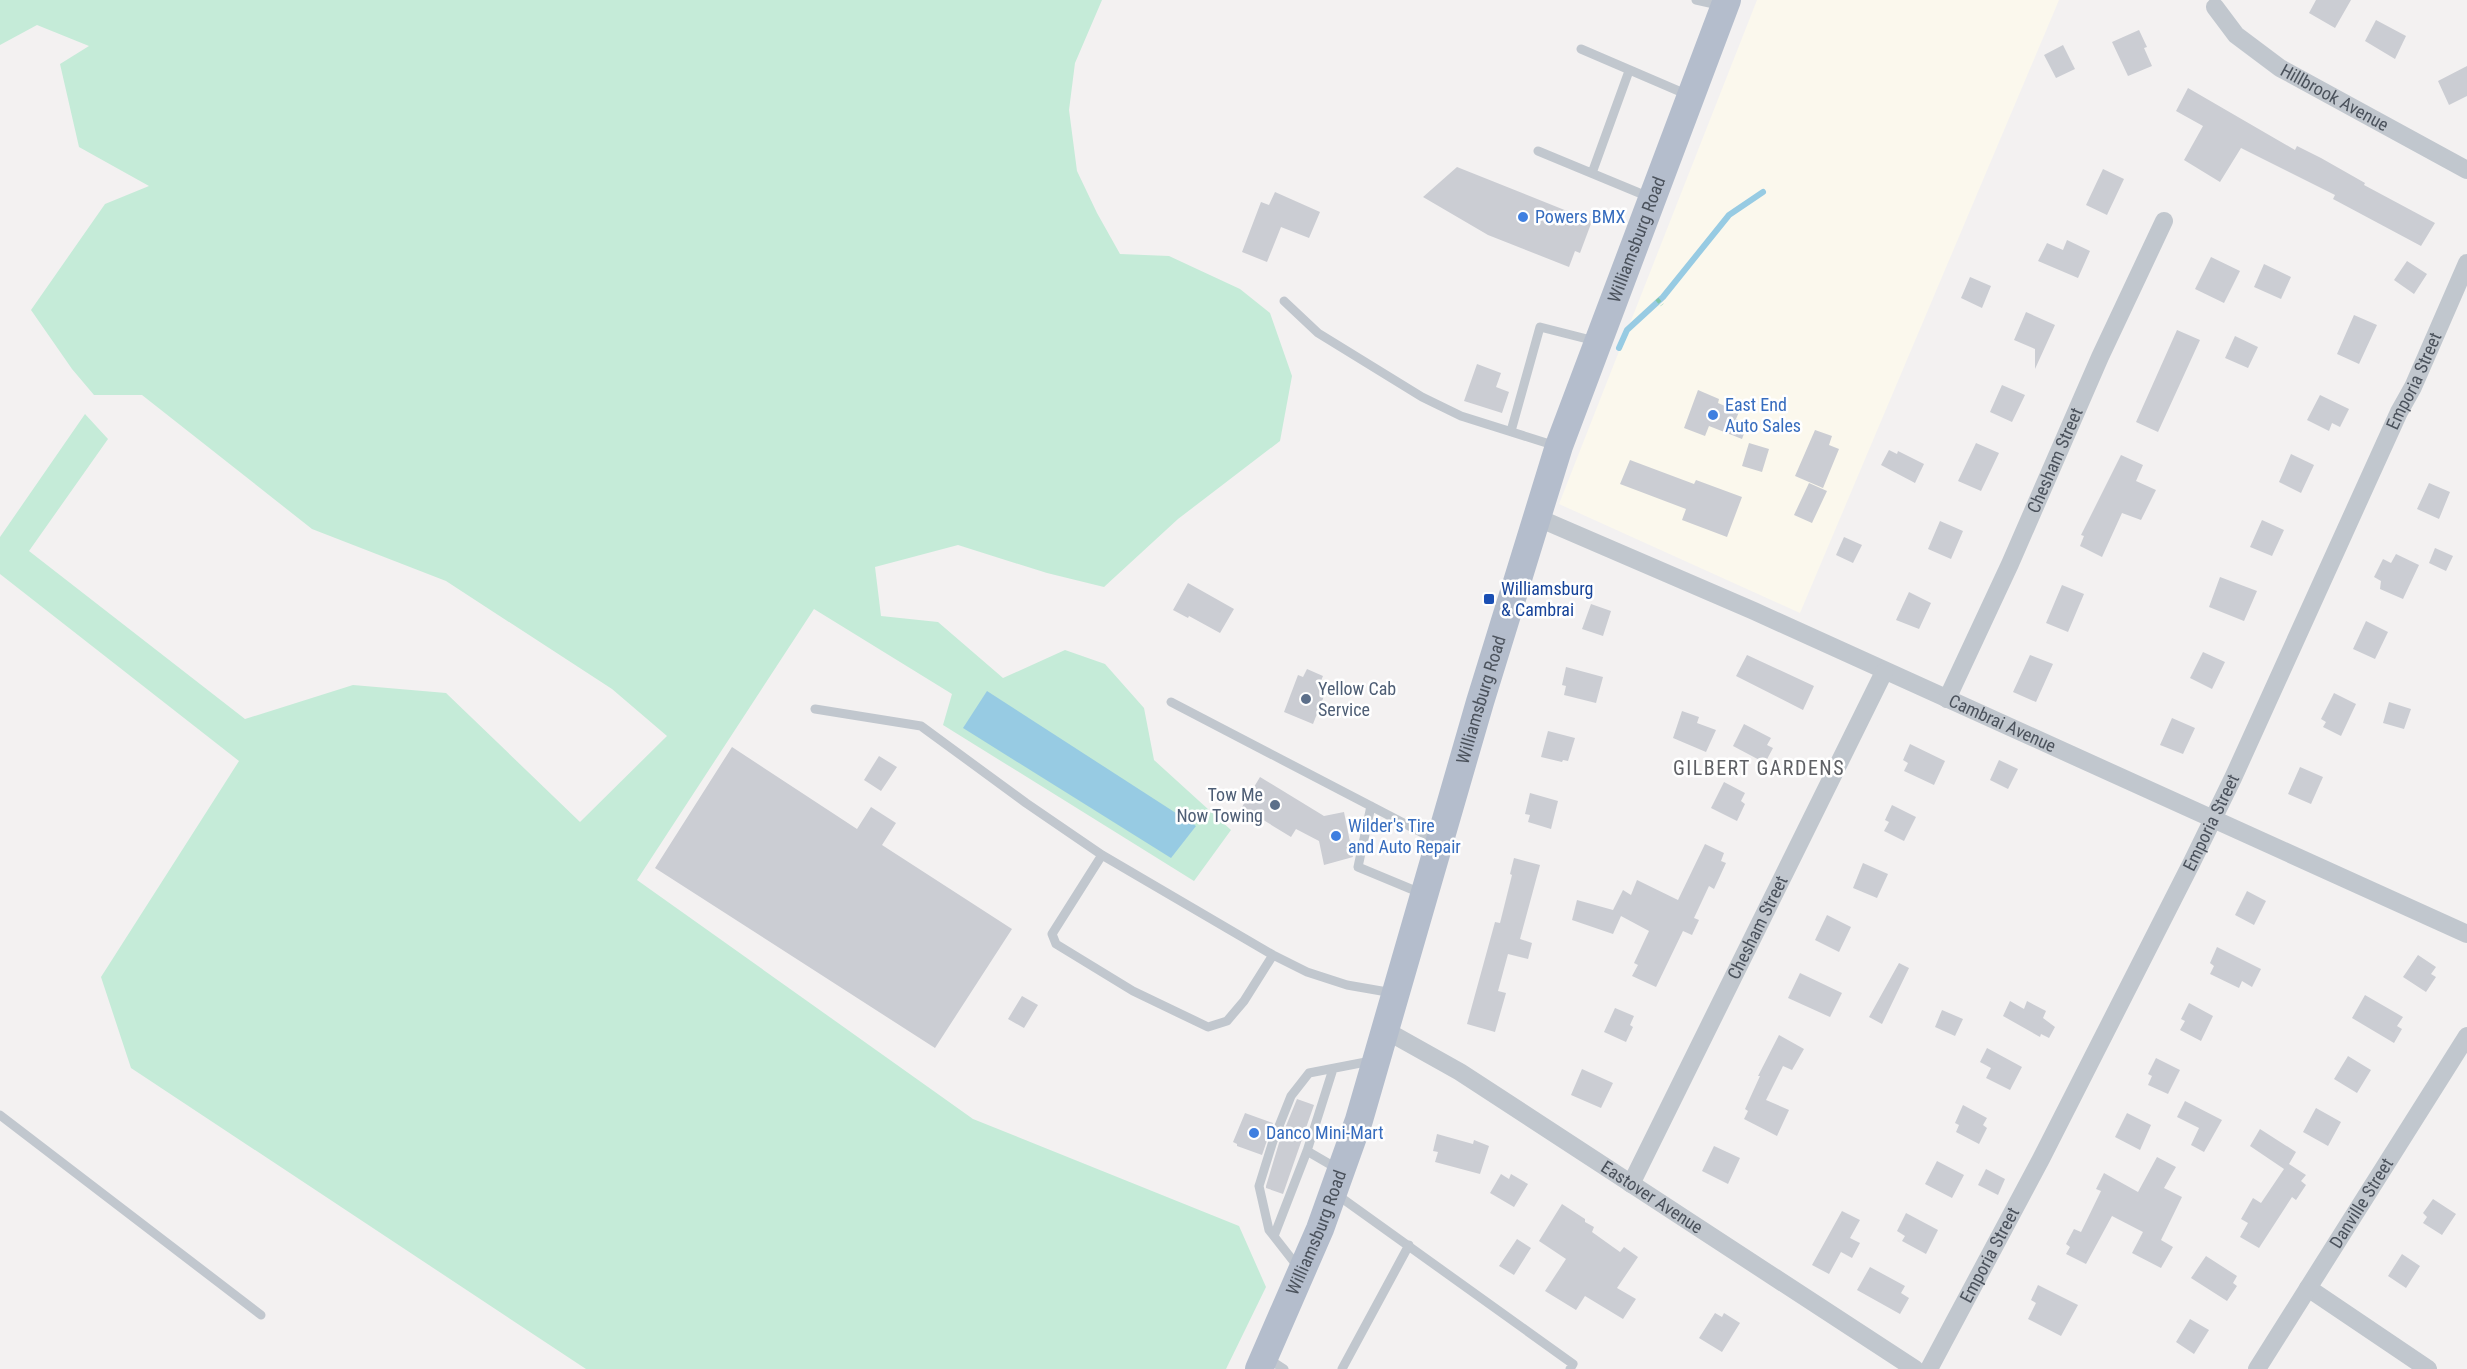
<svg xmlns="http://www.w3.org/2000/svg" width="2467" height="1369" font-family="'Roboto Condensed',sans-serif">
<rect width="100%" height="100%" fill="#f3f1f1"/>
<!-- commercial -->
<path fill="#fbf8ed" d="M 1757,0 L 2059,0 L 1800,613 L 1559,504 Z"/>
<!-- green -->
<path fill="#c5ebd8" d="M 0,0 L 1102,0 L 1075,63 L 1069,110 L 1077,171 L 1097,213 L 1120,254 L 1169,256 L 1240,289 L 1270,313 L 1292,376 L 1280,441 L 1178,519 L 1104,587 L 1047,573 L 958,545 L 875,567 L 881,616 L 938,622 L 1003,678 L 1065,650 L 1105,664 L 1144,708 L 1154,760 L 1231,830 L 1194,881 L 943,725 L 952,694 L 814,609 L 637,880 L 973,1119 L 1239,1226 L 1266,1287 L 1226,1369 L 586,1369 L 131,1068 L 101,977 L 239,761 L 0,574 L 0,537 L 85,414 L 108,439 L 29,551 L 245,719 L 353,685 L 446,693 L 580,822 L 667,736 L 612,689 L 446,581 L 312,529 L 142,395 L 94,395 L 72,369 L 31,310 L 105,204 L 149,186 L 79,147 L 60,64 L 89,46 L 37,25 L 0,45 Z"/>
<!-- water -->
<path fill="#97cbe3" d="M 987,691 L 1196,826 L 1171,858 L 963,728 Z"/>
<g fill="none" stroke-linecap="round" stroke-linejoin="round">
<!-- stream -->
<path stroke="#97cbe3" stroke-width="6" d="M 1619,348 L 1627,330 L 1663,297 L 1729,215 L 1763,192"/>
</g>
<!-- building -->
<path fill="#cbcdd3" d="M 2316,0 L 2351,0 L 2335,28 L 2309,13 Z
M 2376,20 L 2406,36 L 2395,59 L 2365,41 Z
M 2139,30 L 2147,47 L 2144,48 L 2152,66 L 2128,76 L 2112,42 Z
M 2063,45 L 2075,69 L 2056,78 L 2044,55 Z
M 2467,66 L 2467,96 L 2449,105 L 2438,81 Z
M 2188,88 L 2295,150 L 2297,146 L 2321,158 L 2365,183 L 2364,185 L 2435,223 L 2421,246 L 2333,199 L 2335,195 L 2241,148 L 2220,182 L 2184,160 L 2203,126 L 2176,111 Z
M 1457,167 L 1592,221 L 1580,253 L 1575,251 L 1569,267 L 1488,235 L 1423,197 Z
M 2103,169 L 2124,179 L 2107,215 L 2086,205 Z
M 1275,192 L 1320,212 L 1309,238 L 1281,227 L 1267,262 L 1242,252 L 1261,202 L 1269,205 Z
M 2067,240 L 2090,251 L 2078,278 L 2038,261 L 2047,243 L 2063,250 Z
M 2211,257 L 2240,271 L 2224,303 L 2195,289 Z
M 2407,261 L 2427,274 L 2414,294 L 2394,280 Z
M 2264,264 L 2291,277 L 2281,299 L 2254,287 Z
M 1970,277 L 1991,286 L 1982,308 L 1961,298 Z
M 2026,312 L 2055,325 L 2035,369 L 2035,349 L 2014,340 Z
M 2354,315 L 2377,325 L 2359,364 L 2337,354 Z
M 2177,330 L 2200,340 L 2158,432 L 2136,422 Z
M 2235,336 L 2258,347 L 2248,368 L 2225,358 Z
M 1477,364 L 1501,373 L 1496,387 L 1509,392 L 1502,413 L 1464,401 Z
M 2002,385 L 2025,395 L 2012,422 L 1990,412 Z
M 1698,390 L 1719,399 L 1718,403 L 1739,412 L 1736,419 L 1748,423 L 1742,439 L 1709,426 L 1705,436 L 1684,428 Z
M 2320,395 L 2349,409 L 2340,427 L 2332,423 L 2329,431 L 2307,420 Z
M 1815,430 L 1832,436 L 1829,445 L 1839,449 L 1823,488 L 1795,476 Z
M 1749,443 L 1769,449 L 1762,472 L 1742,466 Z
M 1976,443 L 1999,453 L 1981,491 L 1958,481 Z
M 1889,450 L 1897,454 L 1898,451 L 1924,464 L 1915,483 L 1881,465 Z
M 2291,454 L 2314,465 L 2301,493 L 2279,482 Z
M 2121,455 L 2143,465 L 2136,481 L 2156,490 L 2141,520 L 2122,513 L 2102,557 L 2080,546 L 2084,536 L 2081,535 Z
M 1630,460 L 1694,484 L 1696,480 L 1742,497 L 1727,537 L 1682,520 L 1686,509 L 1620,484 Z
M 1809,483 L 1827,491 L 1812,523 L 1794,515 Z
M 2429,483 L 2450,492 L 2439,519 L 2417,509 Z
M 2262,520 L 2284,530 L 2272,556 L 2250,547 Z
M 1940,521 L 1963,531 L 1951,559 L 1928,549 Z
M 1844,537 L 1862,545 L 1853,563 L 1836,555 Z
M 2435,548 L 2453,556 L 2446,571 L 2429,563 Z
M 2396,554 L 2419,565 L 2403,599 L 2380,589 L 2381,581 L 2374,577 L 2383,559 L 2391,563 Z
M 2220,577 L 2257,591 L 2244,621 L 2209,607 Z
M 1188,583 L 1234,609 L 1220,633 L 1189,616 L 1188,618 L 1173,610 Z
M 2062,585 L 2084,594 L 2068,632 L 2046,623 Z
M 1909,592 L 1931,603 L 1919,629 L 1896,620 Z
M 1591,604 L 1611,611 L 1603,636 L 1582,629 Z
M 2366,621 L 2388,632 L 2375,659 L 2353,649 Z
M 2203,652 L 2225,662 L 2212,689 L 2190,678 Z
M 1747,655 L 1814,686 L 1803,710 L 1736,676 Z
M 2030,655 L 2053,664 L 2036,702 L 2013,692 Z
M 1566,667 L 1603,677 L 1596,703 L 1564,695 L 1566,686 L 1562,685 Z
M 1307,669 L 1323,676 L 1320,683 L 1328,686 L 1313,724 L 1284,712 L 1298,675 L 1303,677 Z
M 2334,693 L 2356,704 L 2341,736 L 2323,727 L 2326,722 L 2321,719 Z
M 2389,702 L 2411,709 L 2404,729 L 2383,723 Z
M 1682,711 L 1699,717 L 1697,723 L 1716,730 L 1706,752 L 1673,738 Z
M 2172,718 L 2195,728 L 2183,754 L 2160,745 Z
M 1744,724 L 1771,738 L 1767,745 L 1773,748 L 1765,763 L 1733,746 Z
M 1548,731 L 1575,738 L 1568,761 L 1563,760 L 1562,762 L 1541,757 Z
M 1910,744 L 1945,761 L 1934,785 L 1904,771 L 1908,763 L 1903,760 Z
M 732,747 L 857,829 L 871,807 L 896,823 L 882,845 L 1012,929 L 935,1048 L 655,868 Z
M 879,756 L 897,767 L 881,791 L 864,780 Z
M 1999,760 L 2018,769 L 2008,789 L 1990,780 Z
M 2300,767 L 2323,777 L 2311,804 L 2288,794 Z
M 1260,777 L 1324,816 L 1344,812 L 1353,857 L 1324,865 L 1319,841 L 1296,829 L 1291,837 L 1242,807 Z
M 1724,782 L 1745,793 L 1741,801 L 1745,804 L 1737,821 L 1711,808 Z
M 1530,793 L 1558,801 L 1551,829 L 1528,822 L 1530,815 L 1525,814 Z
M 1892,805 L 1916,817 L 1904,841 L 1884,831 L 1889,822 L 1885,820 Z
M 1705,844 L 1724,853 L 1721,861 L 1726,863 L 1714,889 L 1709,886 L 1694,918 L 1699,920 L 1692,935 L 1683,931 L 1656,987 L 1632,976 L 1638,965 L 1634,963 L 1649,931 L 1621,916 L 1613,934 L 1572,920 L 1577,900 L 1613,910 L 1623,890 L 1631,895 L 1637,880 L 1678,900 Z
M 1514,858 L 1540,865 L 1520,939 L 1532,943 L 1528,959 L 1508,954 L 1498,991 L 1506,993 L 1495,1032 L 1467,1024 L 1495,922 L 1500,923 L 1512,875 L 1510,874 Z
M 1863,863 L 1888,874 L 1877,898 L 1853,888 Z
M 2247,891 L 2266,901 L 2254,925 L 2235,915 Z
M 1827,915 L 1851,927 L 1839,952 L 1815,940 Z
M 2217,947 L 2261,969 L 2252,987 L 2242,981 L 2239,988 L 2210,974 L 2214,966 L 2210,963 Z
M 2418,955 L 2436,967 L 2431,974 L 2436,977 L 2426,992 L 2403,977 Z
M 1899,963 L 1909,968 L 1882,1024 L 1869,1017 Z
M 1800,973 L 1842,993 L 1830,1017 L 1788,998 Z
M 2365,995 L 2403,1017 L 2397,1026 L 2402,1029 L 2394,1043 L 2352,1018 Z
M 1022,996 L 1038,1005 L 1024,1028 L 1008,1019 Z
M 2010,1001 L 2024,1009 L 2027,1001 L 2046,1011 L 2043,1018 L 2055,1027 L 2049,1038 L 2041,1034 L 2040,1037 L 2003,1016 Z
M 2189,1003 L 2213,1016 L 2201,1041 L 2180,1030 L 2185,1021 L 2181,1019 Z
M 1615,1008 L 1634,1016 L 1630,1025 L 1633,1027 L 1626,1042 L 1604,1032 Z
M 1942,1010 L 1963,1019 L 1955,1036 L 1935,1027 Z
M 1779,1035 L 1804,1049 L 1792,1070 L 1783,1066 L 1766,1100 L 1789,1110 L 1777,1136 L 1744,1119 L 1748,1111 L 1745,1109 L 1760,1076 L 1758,1076 Z
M 1987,1048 L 2022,1067 L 2010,1090 L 1986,1078 L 1991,1068 L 1980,1062 Z
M 2348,1056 L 2371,1070 L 2357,1093 L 2334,1079 Z
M 2156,1058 L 2180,1070 L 2168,1094 L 2148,1085 L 2152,1076 L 2148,1074 Z
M 1582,1069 L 1613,1083 L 1601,1108 L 1571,1095 Z
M 1297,1099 L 1314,1105 L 1283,1194 L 1266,1188 L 1266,1186 L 1279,1143 Z
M 2185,1101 L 2222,1120 L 2204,1152 L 2191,1145 L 2199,1128 L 2177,1117 Z
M 1963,1105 L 1987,1118 L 1983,1125 L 1987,1128 L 1979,1144 L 1956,1132 L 1959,1125 L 1955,1123 Z
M 2316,1108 L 2341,1122 L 2328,1146 L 2303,1132 Z
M 1245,1113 L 1273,1123 L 1262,1155 L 1237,1146 L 1237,1144 L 1233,1142 Z
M 2127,1113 L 2151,1125 L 2140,1150 L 2115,1137 Z
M 2260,1129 L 2296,1152 L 2289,1164 L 2306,1175 L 2301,1181 L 2306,1185 L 2296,1200 L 2292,1197 L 2259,1248 L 2240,1237 L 2248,1223 L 2241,1219 L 2253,1198 L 2261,1203 L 2284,1169 L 2250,1146 Z
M 1437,1134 L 1473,1144 L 1474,1140 L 1489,1146 L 1480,1174 L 1435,1162 L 1438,1152 L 1433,1151 Z
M 1714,1146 L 1740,1158 L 1728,1184 L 1702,1171 Z
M 2157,1157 L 2176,1167 L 2164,1188 L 2182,1197 L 2161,1240 L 2173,1247 L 2161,1268 L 2132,1253 L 2143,1232 L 2112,1216 L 2086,1264 L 2066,1254 L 2070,1247 L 2066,1244 L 2074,1229 L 2081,1232 L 2101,1191 L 2096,1189 L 2104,1173 L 2138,1192 Z
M 1937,1161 L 1964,1175 L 1952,1198 L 1925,1184 Z
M 1986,1169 L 2005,1179 L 1998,1195 L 1978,1185 Z
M 1501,1174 L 1509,1179 L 1511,1174 L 1528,1184 L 1514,1207 L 1490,1193 Z
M 2433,1199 L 2456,1214 L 2442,1235 L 2423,1223 L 2427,1217 L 2423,1213 Z
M 1562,1204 L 1585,1219 L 1585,1222 L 1594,1227 L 1592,1232 L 1620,1252 L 1624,1247 L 1638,1257 L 1617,1288 L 1636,1299 L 1623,1319 L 1585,1296 L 1576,1310 L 1545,1291 L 1566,1259 L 1539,1241 Z
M 1842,1211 L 1860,1220 L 1850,1238 L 1860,1243 L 1852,1258 L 1841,1252 L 1829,1274 L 1812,1265 Z
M 1906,1213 L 1938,1230 L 1926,1254 L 1902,1241 L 1905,1236 L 1897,1231 Z
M 1517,1239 L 1531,1248 L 1514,1275 L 1499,1266 Z
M 2402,1254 L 2420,1266 L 2406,1288 L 2388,1276 Z
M 2206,1256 L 2237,1276 L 2233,1283 L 2237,1286 L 2227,1301 L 2191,1278 Z
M 1870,1267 L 1905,1286 L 1901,1293 L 1909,1298 L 1900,1314 L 1857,1290 Z
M 2038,1285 L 2078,1305 L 2061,1336 L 2028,1319 L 2036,1303 L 2031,1300 Z
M 1715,1313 L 1722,1317 L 1724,1313 L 1740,1323 L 1722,1352 L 1699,1338 Z
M 2190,1319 L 2209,1330 L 2194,1354 L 2176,1342 Z"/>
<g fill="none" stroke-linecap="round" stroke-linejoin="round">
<!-- path -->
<path stroke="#80c6ab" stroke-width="4" stroke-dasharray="4.5 3" stroke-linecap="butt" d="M 1657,299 L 1662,305"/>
<!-- lane -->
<path stroke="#c1c7ce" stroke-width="9" d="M 1696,0 L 1723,6
M 1581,49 L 1688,95
M 1538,151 L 1649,197
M 1592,173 L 1629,71
M 1284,301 L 1318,333 L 1422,397 L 1461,416 L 1556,446
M 1511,431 L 1540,327 L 1595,341
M 1171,702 L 1438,841
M 815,709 L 921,726 L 1026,803 L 1102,855 L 1273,955 L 1307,972 L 1347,985 L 1393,993
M 1371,806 L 1358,867 L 1423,894
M 1102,855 L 1052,934 L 1056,944 L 1133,991 L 1208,1027 L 1227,1021 L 1244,1001 L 1273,955
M 0,1115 L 261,1315
M 1307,1151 L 1338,1169
M 1336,1194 L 1573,1364 L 1570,1369
M 1274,1236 L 1307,1151 L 1333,1069
M 1298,1267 L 1269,1230 L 1259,1186 L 1273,1141 L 1291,1096 L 1309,1073 L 1371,1061
M 1267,1358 L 1284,1369
M 1342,1369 L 1409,1245"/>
<!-- street -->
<g stroke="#c1c7ce" stroke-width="18">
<path id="s1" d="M 2215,7 L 2236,35 L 2280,68 L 2467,170"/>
<path id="s2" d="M 1536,517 L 1754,611 L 2467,934"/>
<path id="s3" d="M 1947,699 L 2010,564 L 2100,357 L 2164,221"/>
<path id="s4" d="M 1385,1030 L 1460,1072 L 1915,1369"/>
<path id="s5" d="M 1631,1184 L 1884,672"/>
<path d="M 2308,1288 L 2428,1369"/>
<path id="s6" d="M 1929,1369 L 2041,1159 L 2192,862 L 2233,778 L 2399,412 L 2413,387 L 2467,263"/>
<path id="s7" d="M 2257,1369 L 2467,1036"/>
</g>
<!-- primary -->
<path stroke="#b4bdcc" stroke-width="28" id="s8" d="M 1259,1369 L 1320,1229 L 1359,1120 L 1480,702 L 1559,446 L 1727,0"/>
</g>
<!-- markers -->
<g fill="#3f7fe0" stroke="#fff" stroke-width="2">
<circle cx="1523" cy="217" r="6"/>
<circle cx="1713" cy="415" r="6"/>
<circle cx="1336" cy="836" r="6"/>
<circle cx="1254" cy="1133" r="6"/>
</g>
<rect fill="#1a4fb4" stroke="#fff" stroke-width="2" x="1483" y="593" width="12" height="12" rx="3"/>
<g fill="#5c6f8a" stroke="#fff" stroke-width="2">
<circle cx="1306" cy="699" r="6"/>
<circle cx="1275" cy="805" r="6"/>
</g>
<g text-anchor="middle" stroke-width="5" stroke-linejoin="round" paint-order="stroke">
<!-- street labels -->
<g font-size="18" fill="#4b525c" stroke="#fff">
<text dy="6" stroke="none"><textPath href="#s1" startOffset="152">Hillbrook Avenue</textPath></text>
<text dy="6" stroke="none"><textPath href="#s8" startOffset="1192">Williamsburg Road</textPath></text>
<text dy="6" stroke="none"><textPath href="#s6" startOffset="1101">Emporia Street</textPath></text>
<text dy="6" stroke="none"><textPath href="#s3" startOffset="262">Chesham Street</textPath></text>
<text dy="6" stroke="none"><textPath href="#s8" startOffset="706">Williamsburg Road</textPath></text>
<text dy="6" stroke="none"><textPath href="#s2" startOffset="510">Cambrai Avenue</textPath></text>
<text dy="6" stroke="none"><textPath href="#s6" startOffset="615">Emporia Street</textPath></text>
<text dy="6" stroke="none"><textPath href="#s5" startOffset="286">Chesham Street</textPath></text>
<text dy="6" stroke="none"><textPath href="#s4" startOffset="315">Eastover Avenue</textPath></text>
<text dy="6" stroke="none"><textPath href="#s7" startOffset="196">Danville Street</textPath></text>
<text dy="6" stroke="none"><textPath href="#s8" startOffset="148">Williamsburg Road</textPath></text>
<text dy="6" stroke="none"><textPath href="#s6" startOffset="129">Emporia Street</textPath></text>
</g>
<!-- shop labels -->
<g font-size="18" fill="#366cbe" stroke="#fff" text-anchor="start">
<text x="1535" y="223">Powers BMX</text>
<text x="1725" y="411">East End<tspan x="1725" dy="21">Auto Sales</tspan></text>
<text x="1348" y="832">Wilder's Tire<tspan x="1348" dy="21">and Auto Repair</tspan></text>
<text x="1266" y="1139">Danco Mini-Mart</text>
</g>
<!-- transit labels -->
<g font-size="18" fill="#164399" stroke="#fff" text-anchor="start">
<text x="1501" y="595">Williamsburg<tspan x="1501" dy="21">&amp; Cambrai</tspan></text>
</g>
<!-- service labels -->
<g font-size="18" fill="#4e5e75" stroke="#fff" text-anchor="start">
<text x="1318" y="695">Yellow Cab<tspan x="1318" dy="21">Service</tspan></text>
<text x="1263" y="801" text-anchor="end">Tow Me<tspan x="1263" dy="21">Now Towing</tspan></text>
</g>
<!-- neighbourhood labels -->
<g font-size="20" letter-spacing="1.5" fill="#5e6065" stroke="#fff">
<text x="1759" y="775">GILBERT GARDENS</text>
</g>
</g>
</svg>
